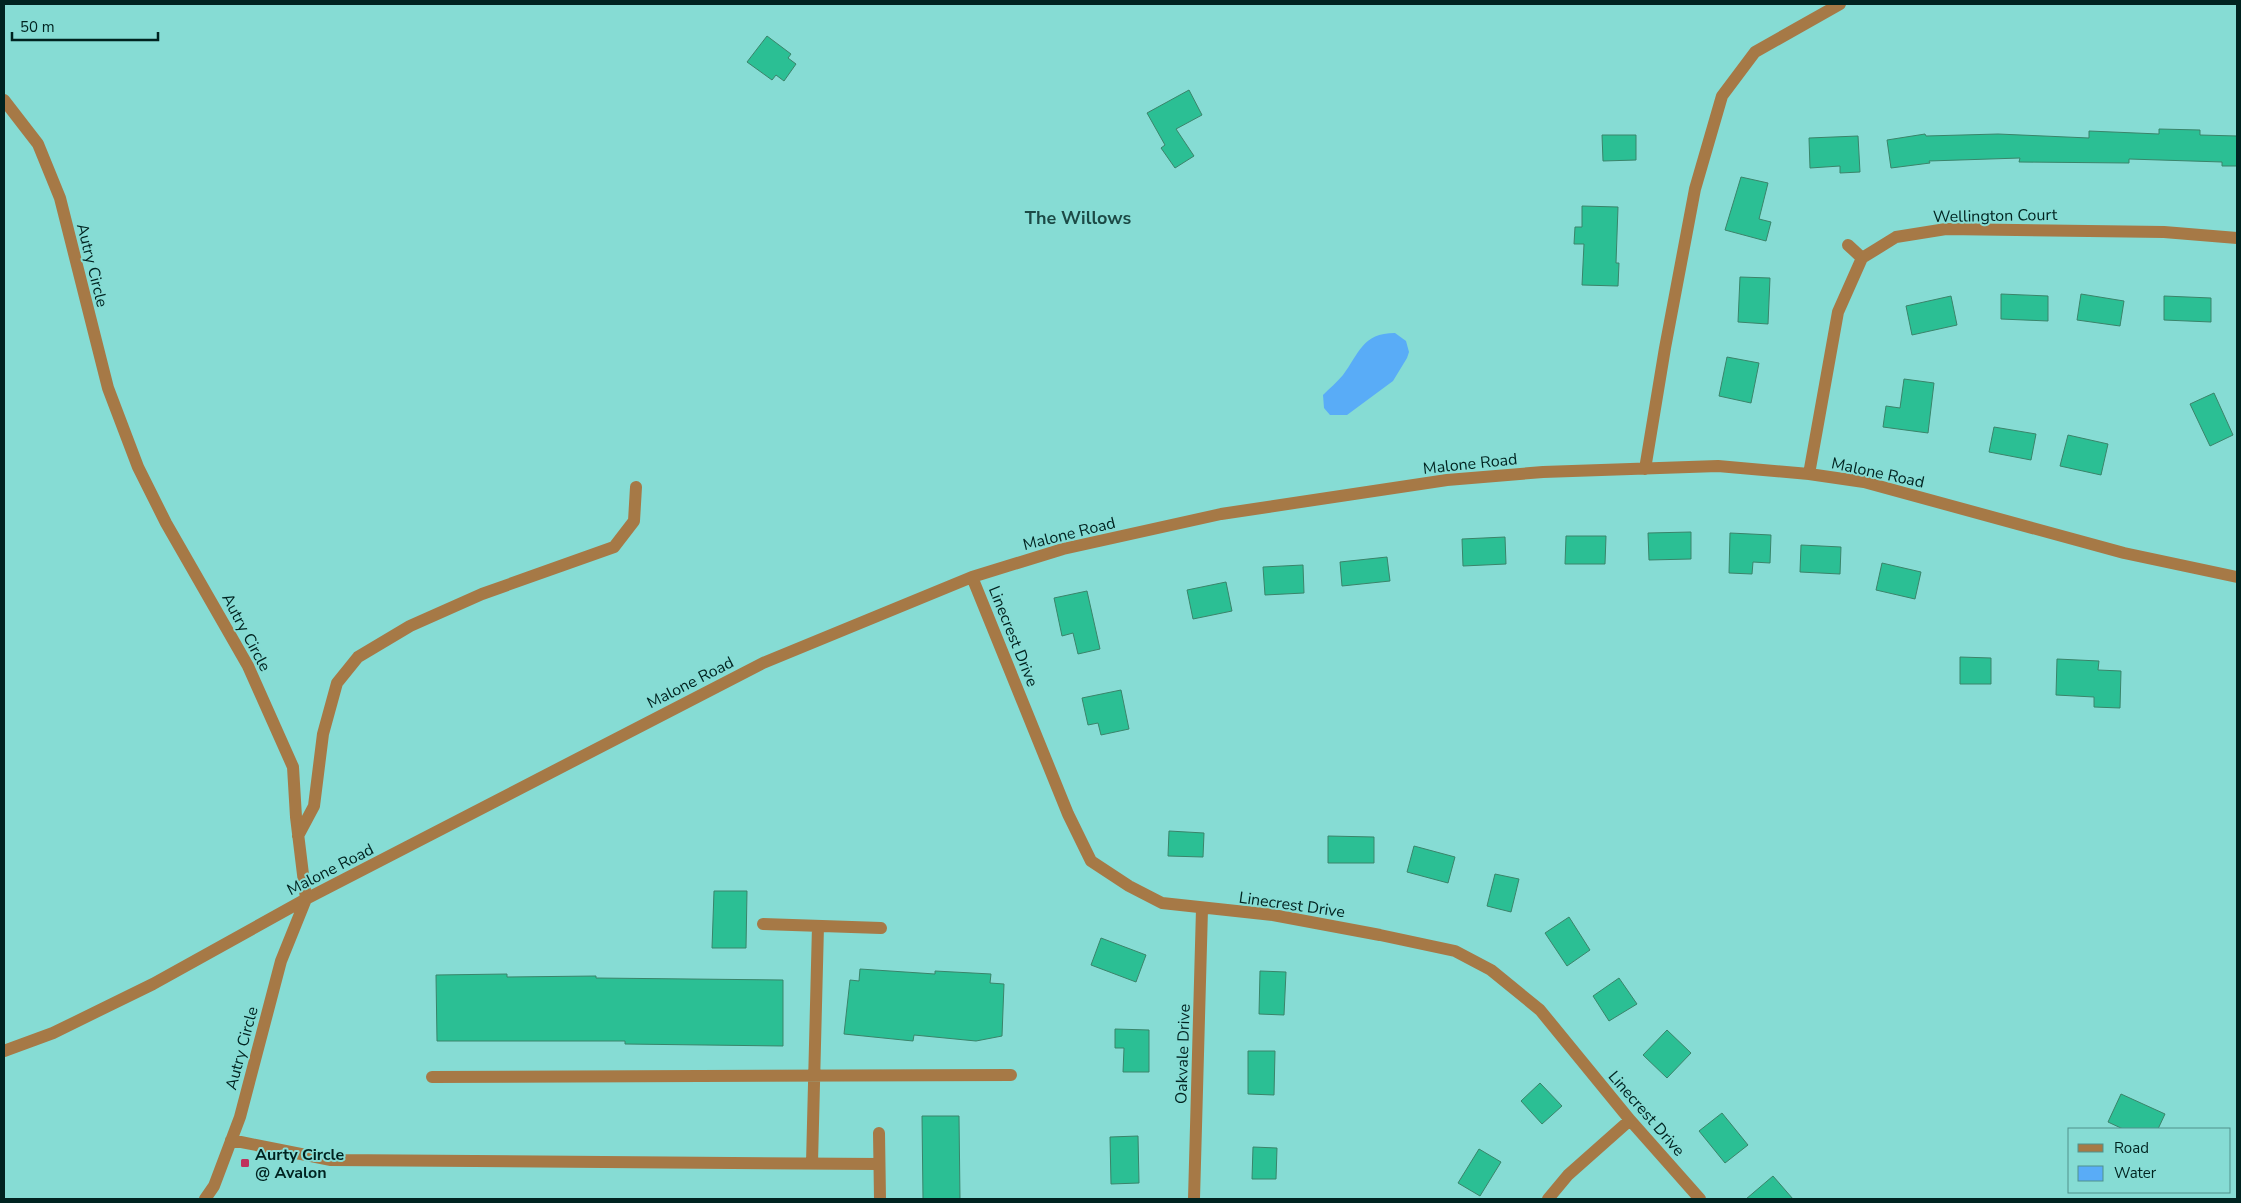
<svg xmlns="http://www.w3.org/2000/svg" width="2241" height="1203" font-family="'Nunito Sans',sans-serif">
<rect width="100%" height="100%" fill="#86dcd4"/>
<!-- water -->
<path fill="#59acf7" d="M 1395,333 L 1406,341 L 1409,352 L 1407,358 L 1393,381 L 1347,415 L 1330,415 L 1324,408 L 1323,395 C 1329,389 1337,382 1343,375 C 1359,354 1362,333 1395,333 Z"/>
<!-- building -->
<path fill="#2bbf94" stroke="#3a846a" d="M 767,36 L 791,54 L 788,58 L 796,64 L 784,81 L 776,75 L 772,80 L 747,62 Z
M 1189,90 L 1202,115 L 1176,129 L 1194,156 L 1175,168 L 1161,148 L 1165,145 L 1147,113 Z
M 2159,129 L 2200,130 L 2200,135 L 2237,136 L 2237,166 L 2222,166 L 2222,162 L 2129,159 L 2129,163 L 2019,162 L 2020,158 L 1929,161 L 1930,163 L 1891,168 L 1887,140 L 1925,134 L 1926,136 L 1998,134 L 2089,138 L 2089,131 L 2159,134 Z
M 1602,135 L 1636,135 L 1636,160 L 1603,161 Z
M 1858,136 L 1860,172 L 1840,173 L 1840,166 L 1810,168 L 1809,138 Z
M 1741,177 L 1768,183 L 1759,219 L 1771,222 L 1766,241 L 1725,230 Z
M 1582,206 L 1618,207 L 1616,263 L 1619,263 L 1618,286 L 1582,285 L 1584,244 L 1574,244 L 1575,227 L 1582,227 Z
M 1740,277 L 1770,278 L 1768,324 L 1738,322 Z
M 2001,294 L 2048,296 L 2048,321 L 2001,319 Z
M 2081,294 L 2124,301 L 2120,326 L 2077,320 Z
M 1951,296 L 1957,325 L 1912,335 L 1906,306 Z
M 2164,296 L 2211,298 L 2211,322 L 2164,320 Z
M 1727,357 L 1759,363 L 1751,403 L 1719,396 Z
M 1904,379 L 1934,383 L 1928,433 L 1883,427 L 1886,406 L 1900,408 Z
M 2214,393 L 2233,435 L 2210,446 L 2190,404 Z
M 1994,427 L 2036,434 L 2031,460 L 1989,452 Z
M 2068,435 L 2108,444 L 2101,475 L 2060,466 Z
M 1691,532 L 1691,559 L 1649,560 L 1648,533 Z
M 1730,533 L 1771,535 L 1770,563 L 1753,562 L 1752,574 L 1729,573 Z
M 1566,536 L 1606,536 L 1605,564 L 1565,564 Z
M 1505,537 L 1506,564 L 1463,566 L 1462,539 Z
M 1801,545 L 1841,547 L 1840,574 L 1800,572 Z
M 1387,557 L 1390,581 L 1342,586 L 1340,562 Z
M 1882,563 L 1921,572 L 1915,599 L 1876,590 Z
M 1303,565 L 1304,593 L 1265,595 L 1263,567 Z
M 1226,582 L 1232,611 L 1193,619 L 1187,590 Z
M 1087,591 L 1100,649 L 1078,654 L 1073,633 L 1062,636 L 1054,598 Z
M 1960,657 L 1991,658 L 1991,684 L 1960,684 Z
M 2057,659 L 2099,661 L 2098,670 L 2121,671 L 2120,708 L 2094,707 L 2094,697 L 2056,695 Z
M 1121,690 L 1129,729 L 1101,735 L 1098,723 L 1088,725 L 1082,698 Z
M 1169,831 L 1204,833 L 1203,857 L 1168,856 Z
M 1328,836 L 1374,837 L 1374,863 L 1328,863 Z
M 1414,846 L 1455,857 L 1448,883 L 1407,872 Z
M 1495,874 L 1519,879 L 1511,912 L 1487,906 Z
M 714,891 L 747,891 L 746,948 L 712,948 Z
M 1569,917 L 1590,950 L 1567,966 L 1545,933 Z
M 1101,938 L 1146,955 L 1136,982 L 1091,965 Z
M 860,969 L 935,974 L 935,971 L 991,974 L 990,983 L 1004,984 L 1002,1036 L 976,1041 L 914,1035 L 913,1041 L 844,1034 L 850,980 L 859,981 Z
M 1260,971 L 1286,972 L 1284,1015 L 1259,1014 Z
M 507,974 L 507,977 L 596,976 L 596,978 L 783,980 L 783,1046 L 625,1044 L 625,1041 L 437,1041 L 436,975 Z
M 1619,978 L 1637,1004 L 1609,1021 L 1593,996 Z
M 1115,1029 L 1149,1030 L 1149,1072 L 1123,1072 L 1124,1048 L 1115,1048 Z
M 1667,1030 L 1691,1053 L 1667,1078 L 1643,1055 Z
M 1248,1051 L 1275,1051 L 1274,1095 L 1248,1094 Z
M 1540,1083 L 1562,1106 L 1542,1124 L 1521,1101 Z
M 2121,1094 L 2165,1114 L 2158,1129 L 2123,1129 L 2108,1122 Z
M 1722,1113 L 1748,1145 L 1725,1163 L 1699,1131 Z
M 922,1116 L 959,1116 L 960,1199 L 923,1199 Z
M 1138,1136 L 1139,1183 L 1111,1184 L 1110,1137 Z
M 1253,1147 L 1277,1148 L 1276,1179 L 1252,1179 Z
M 1479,1149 L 1501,1162 L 1480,1196 L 1458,1183 Z
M 1773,1176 L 1793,1199 L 1746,1199 Z"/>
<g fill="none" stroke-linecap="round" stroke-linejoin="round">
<!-- minor -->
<path stroke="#a67946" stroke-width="12" d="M 4,100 L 38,144 L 60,198 L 108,388 L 138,467 L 166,523 L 248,666 L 293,767 L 296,817 L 306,899 L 281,961 L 240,1117 L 214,1186 L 205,1199
M 1848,245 L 1862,258
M 1645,469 L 1665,348 L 1695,189 L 1722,96 L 1755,52 L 1840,4
M 1809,474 L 1838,312 L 1862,258 L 1896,237 L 1946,229 L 2164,232 L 2237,238
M 972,577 L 1068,814 L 1091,861 L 1129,886 L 1162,903 L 1273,915 L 1380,935 L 1455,951 L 1491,970 L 1540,1010 L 1630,1120 L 1700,1199
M 298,836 L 314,806 L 323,734 L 337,683 L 358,657 L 410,626 L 482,594 L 614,547 L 634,521 L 636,487
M 763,924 L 881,928
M 4,1051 L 53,1033 L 153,984 L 306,899 L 763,663 L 972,577 L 1063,549 L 1221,514 L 1447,480 L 1543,472 L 1718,466 L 1809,474 L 1864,482 L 2124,553 L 2237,577
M 432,1077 L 1011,1075
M 879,1133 L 880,1199
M 231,1140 L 331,1160 L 879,1164
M 812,1163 L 818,926
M 1194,1199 L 1202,909
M 1548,1199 L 1568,1175 L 1630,1120"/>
</g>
<!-- markers -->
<rect fill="#c0315c" stroke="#86dcd4" stroke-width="2" x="240" y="1158" width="10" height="10" rx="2.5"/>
<g text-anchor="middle" stroke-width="4" stroke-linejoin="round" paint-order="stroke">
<!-- street labels -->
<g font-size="16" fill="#002320" stroke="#86dcd4">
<text transform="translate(1995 215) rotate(-1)" y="6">Wellington Court</text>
<text transform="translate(93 265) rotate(76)" y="6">Autry Circle</text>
<text transform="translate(1470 463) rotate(-6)" y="6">Malone Road</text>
<text transform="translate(1878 472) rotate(12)" y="6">Malone Road</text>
<text transform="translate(1069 533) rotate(-14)" y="6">Malone Road</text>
<text transform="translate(247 632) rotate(62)" y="6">Autry Circle</text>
<text transform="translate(1014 636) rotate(68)" y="6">Linecrest Drive</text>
<text transform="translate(690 682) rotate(-27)" y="6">Malone Road</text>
<text transform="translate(330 869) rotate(-27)" y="6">Malone Road</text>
<text transform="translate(1292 904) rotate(8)" y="6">Linecrest Drive</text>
<text transform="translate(241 1048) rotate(-75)" y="6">Autry Circle</text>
<text transform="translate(1182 1054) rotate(-88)" y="6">Oakvale Drive</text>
<text transform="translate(1647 1113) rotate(49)" y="6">Linecrest Drive</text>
</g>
<!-- poi labels -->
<g font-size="16" font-weight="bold" fill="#002320" stroke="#86dcd4" text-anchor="start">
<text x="255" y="1160">Aurty Circle<tspan x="255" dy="18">@ Avalon</tspan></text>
</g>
<!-- neighbourhood labels -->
<g font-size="18" font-weight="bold" fill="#1c4a46" stroke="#86dcd4">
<text x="1078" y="224">The Willows</text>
</g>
</g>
<!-- border -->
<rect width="2241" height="1203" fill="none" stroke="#002320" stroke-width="10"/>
<!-- legend -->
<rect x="2068" y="1128" width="162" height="65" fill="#86dcd4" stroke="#50928c"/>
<rect x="2078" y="1144" width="25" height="8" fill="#a67946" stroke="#50928c"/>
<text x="2114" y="1153" font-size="15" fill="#002320">Road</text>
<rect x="2078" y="1166" width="25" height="15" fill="#59acf7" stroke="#50928c"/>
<text x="2114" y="1178" font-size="15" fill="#002320">Water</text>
<!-- scale -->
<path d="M12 32v8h146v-8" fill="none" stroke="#002320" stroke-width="2.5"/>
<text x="20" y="32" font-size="15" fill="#002320" stroke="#86dcd4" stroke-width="4" paint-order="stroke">50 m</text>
</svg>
